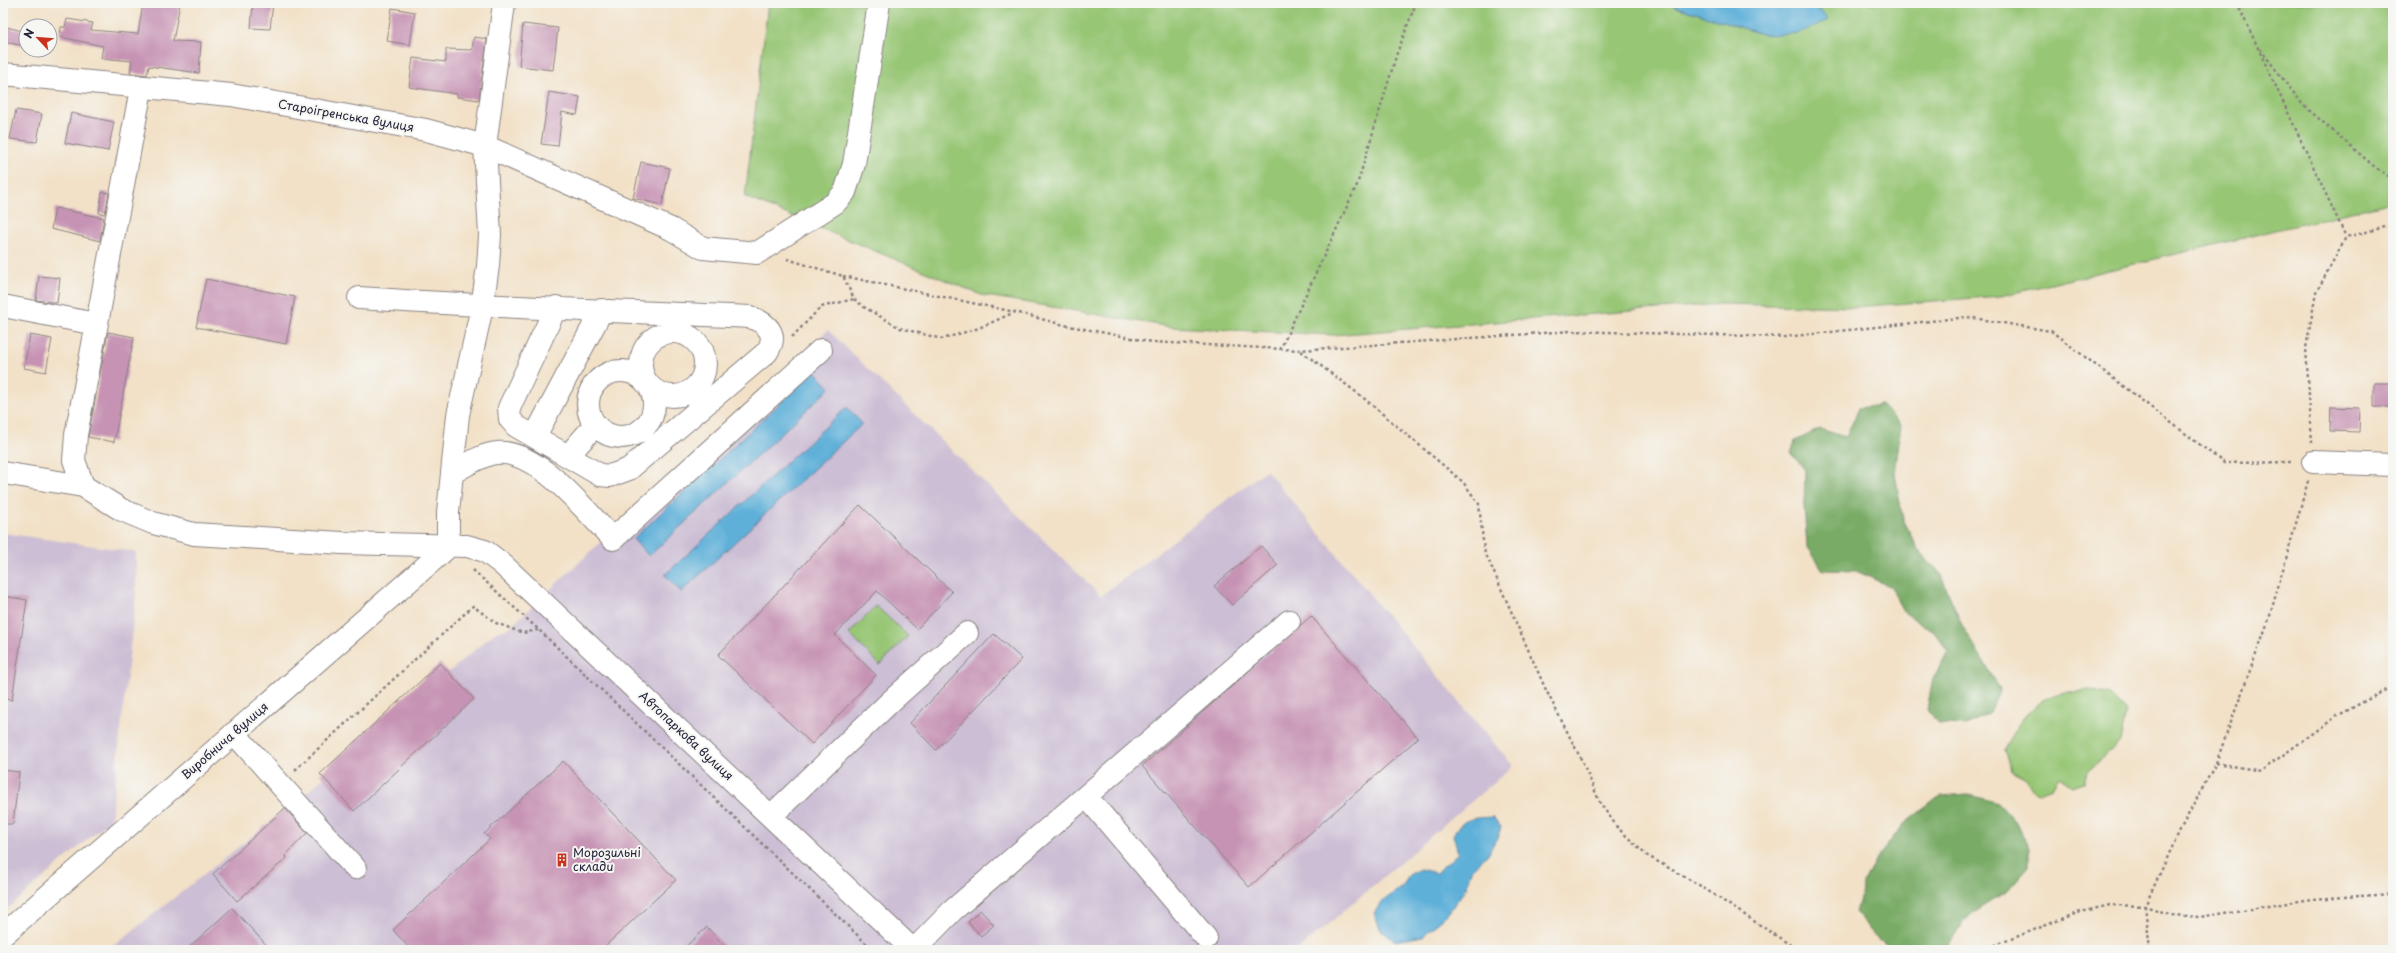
<svg xmlns="http://www.w3.org/2000/svg" width="2396" height="953" font-family="'Playpen Sans',sans-serif">
<rect width="100%" height="100%" fill="#f6f6f2"/>
<filter id="ink" filterUnits="userSpaceOnUse"><feTurbulence type="fractalNoise" baseFrequency=".025" numOctaves="2"/><feDisplacementMap in="SourceGraphic" scale="8" xChannelSelector="R" yChannelSelector="G"/><feConvolveMatrix kernelMatrix="1 2 1 2 8 2 1 2 1" color-interpolation-filters="sRGB"/></filter>
<filter id="wash" filterUnits="userSpaceOnUse"><feTurbulence type="fractalNoise" baseFrequency=".012" numOctaves="4" result="noise"/><feDisplacementMap in="SourceGraphic" scale="16" xChannelSelector="R" yChannelSelector="G"/><feGaussianBlur stdDeviation="0.9" result="paint"/><feColorMatrix in="noise" values="0 0 0 0 0 0 0 0 0 0 0 0 0 0 0 0 0 1.4 0 .05"/><feComposite in="paint" operator="in"/></filter>
<g filter="url(#wash)">
<rect width="100%" height="100%" fill="#f2e1c7"/>
<!-- industrial -->
<path fill="#ccbed4" d="M 828,330 L 1101,596 L 1266,470 L 1513,766 L 1298,950 L 108,950 L 293,804 L 496,632 L 508,629 Z
M 3,533 L 136,552 L 136,594 L 111,819 L 3,913 Z"/>
<!-- green -->
<path fill="#97c674" stroke="#5c7458" d="M 768,3 L 1664,3 L 1765,35 L 1828,20 L 1814,3 L 2393,3 L 2393,202 L 2001,296 L 1855,307 L 1721,304 L 1333,335 L 1171,327 L 981,295 L 745,197 Z
M 876,606 L 908,636 L 880,665 L 849,634 Z
M 2090,690 L 2110,695 L 2126,711 L 2120,742 L 2087,772 L 2084,782 L 2072,786 L 2059,777 L 2052,788 L 2039,793 L 2033,790 L 2026,778 L 2011,770 L 2004,750 C 2024,708 2043,692 2090,690 Z"/>
<!-- forest -->
<path fill="#79ab66" stroke="#4e6650" d="M 1881,405 L 1901,425 L 1895,474 L 1903,519 L 1918,549 L 1940,573 L 1961,623 L 2000,689 L 1990,712 L 1966,725 L 1938,724 L 1927,709 L 1933,679 L 1948,651 L 1934,632 L 1905,613 L 1891,587 L 1856,571 L 1823,570 L 1807,546 L 1804,506 L 1805,470 L 1791,453 L 1795,441 L 1820,429 L 1846,437 L 1859,408 Z
M 1967,794 L 1999,803 L 2017,823 L 2029,849 L 2029,866 L 2006,892 L 1982,907 L 1962,923 L 1947,948 C 1926,953 1893,953 1876,937 C 1869,930 1863,920 1856,913 L 1864,883 L 1874,862 L 1904,824 L 1940,796 Z"/>
<!-- water -->
<path fill="#5eb0d9" stroke="#40698a" d="M 1664,3 L 1814,3 L 1828,20 L 1799,33 L 1765,35 Z
M 815,371 L 830,388 L 649,556 L 633,539 Z
M 847,407 L 862,424 L 681,592 L 665,575 Z
M 1493,817 L 1501,827 L 1497,839 L 1490,852 L 1471,870 L 1466,888 L 1449,912 L 1423,936 L 1395,941 L 1380,929 L 1374,913 L 1382,902 L 1403,886 L 1409,875 L 1420,869 L 1436,873 L 1458,853 L 1453,835 C 1463,817 1474,818 1493,817 Z"/>
<g id="blocks">
<!-- building -->
<path fill="#c693b4" d="M 143,3 L 180,3 L 173,41 L 201,42 L 199,73 L 149,66 L 147,75 L 130,73 L 132,61 L 101,58 L 103,46 L 60,37 L 61,27 L 65,27 L 67,19 L 93,23 L 91,30 L 138,34 Z
M 253,3 L 273,3 L 270,29 L 251,28 Z
M 392,8 L 415,12 L 410,45 L 387,41 Z
M 523,24 L 558,28 L 553,70 L 519,66 Z
M 3,26 L 26,32 L 26,46 L 3,42 Z
M 474,37 L 487,39 L 479,100 L 457,97 L 457,94 L 409,87 L 413,58 L 446,62 L 446,49 L 472,50 Z
M 549,92 L 580,97 L 577,115 L 562,112 L 558,146 L 541,144 Z
M 16,110 L 42,114 L 37,142 L 10,139 Z
M 71,113 L 114,122 L 108,151 L 65,143 Z
M 641,162 L 670,168 L 662,205 L 633,198 Z
M 102,192 L 109,193 L 105,214 L 99,213 Z
M 55,208 L 104,218 L 100,241 L 51,229 Z
M 39,276 L 60,278 L 57,303 L 36,300 Z
M 206,279 L 295,297 L 286,344 L 196,327 Z
M 108,332 L 134,337 L 114,442 L 88,437 Z
M 30,335 L 52,339 L 46,372 L 24,368 Z
M 2374,383 L 2393,383 L 2393,407 L 2374,407 Z
M 2331,407 L 2360,408 L 2359,432 L 2330,431 Z
M 860,505 L 952,592 L 917,629 L 877,591 L 835,635 L 876,675 L 812,744 L 718,655 Z
M 1261,546 L 1278,565 L 1232,605 L 1214,586 Z
M 3,596 L 27,600 L 12,700 L 3,699 Z
M 1311,616 L 1418,738 L 1249,887 L 1142,766 Z
M 994,634 L 1022,659 L 936,750 L 910,723 Z
M 440,663 L 474,699 L 354,811 L 320,774 Z
M 563,761 L 676,880 L 601,950 L 411,950 L 393,930 L 490,839 L 484,834 Z
M 3,770 L 19,772 L 13,824 L 3,824 Z
M 285,808 L 307,833 L 285,856 L 287,858 L 237,901 L 213,874 Z
M 232,908 L 271,950 L 186,950 L 208,930 Z
M 980,910 L 994,925 L 981,936 L 968,922 Z
M 707,927 L 728,950 L 682,950 Z"/>
</g>
</g>
<g filter="url(#ink)">
<use href="#blocks" fill-opacity="0" stroke="#8a8281" stroke-width="1"/>
<g fill="none" stroke-linecap="round" stroke-linejoin="round">
<!-- minor casing -->
<g stroke="#8a8281" stroke-width="24">
<path id="minor" d="M 3,74 L 231,95 L 426,130 L 485,146 L 671,229 L 703,248 L 757,253 L 835,203 L 845,192 L 854,164 L 879,3
M 141,89 L 76,435 L 74,460 L 83,486 L 122,510 L 153,523 L 194,534 L 342,543 L 467,546 L 485,551 L 502,564 L 913,950
M 359,298 C 489,307 619,311 750,317 C 767,323 779,334 767,352 L 629,469 L 610,476 L 600,475 L 516,426 L 510,419 L 509,408 L 556,307
M 3,306 L 96,324
M641 364a32 32 0 1 1 64 0a32 32 0 1 1-64 0Z
M588 404a33 33 0 1 1 66 0a33 33 0 1 1-66 0Z
M 535,436 L 602,310
M 568,456 L 595,425
M 2313,462 L 2393,465
M 3,473 L 83,486
M 452,473 C 465,466 482,454 497,453 C 538,449 586,512 613,539 L 821,350
M 448,547 L 448,512 L 458,415 L 482,307 L 488,266 L 490,235 L 485,146 L 504,3
M 234,733 L 355,868
M 1086,796 L 1289,621
M 771,816 L 890,702 L 967,633
M 3,935 L 448,547
M 914,950 L 952,911 L 1086,796 L 1206,938"/>
</g>
<!-- path -->
<path stroke="#8a8281" stroke-width="2.5" stroke-dasharray="3 3" stroke-linecap="butt" d="M 2237,3 L 2346,237
M 2260,49 L 2303,105 L 2376,168 L 2393,179
M 787,259 L 843,276 L 854,299 L 864,307 L 900,328 L 942,339 L 979,328 L 1015,312 L 1064,325 L 1152,342 L 1301,350 L 1571,331 L 1785,337 L 1967,317 L 2051,331 L 2224,463 L 2293,462
M 843,276 L 1015,312
M 792,337 L 821,307 L 854,299
M 1280,350 L 1357,185 L 1397,53 L 1416,3
M 1301,351 L 1360,395 L 1463,482 L 1479,504 L 1484,550 L 1546,690 L 1583,763 L 1600,803 L 1618,828 L 1646,855 L 1699,885 L 1798,950
M 2312,443 L 2306,348 L 2316,293 L 2346,237 L 2393,225
M 473,570 L 539,630 L 873,950
M 2216,763 L 2261,771 L 2337,716 L 2393,686
M 295,770 L 473,606 L 496,623 L 523,633 L 538,630
M 1983,950 L 2077,913 L 2110,905 L 2145,906 L 2172,915 L 2200,917 L 2312,899 L 2393,894
M 2150,950 L 2145,906 L 2180,830 L 2216,763 L 2269,619 L 2308,481"/>
<!-- minor -->
<use href="#minor" stroke="#fff" stroke-width="22"/>
</g>
</g>
<!-- icons -->
<defs>
<g id="building-bare" transform="scale(1.08)"><path d="M-4-6H4V6H1V3H-1V6H-4ZM-2.5-4.3h1.7v1.8h-1.7ZM.8-4.3h1.7v1.8H.8ZM-2.5-1h1.7V.8h-1.7ZM.8-1h1.7V.8H.8Z" fill="#c8321e" stroke="#f6f6f2" stroke-width="2.5" paint-order="stroke"/></g>
</defs>
<g fill-rule="evenodd">
<use href="#building-bare" x="562" y="860"/>
</g>
<g text-anchor="middle" stroke-width="4" stroke-linejoin="round" paint-order="stroke">
<!-- street labels -->
<g font-size="12" fill="#22223b" stroke="#f6f6f2">
<text transform="translate(346 116) rotate(10)" y="4">Староігренська вулиця</text>
<text transform="translate(686 736) rotate(43)" y="4">Автопаркова вулиця</text>
<text transform="translate(225 741) rotate(-41)" y="4">Виробнича вулиця</text>
</g>
<!-- poi labels -->
<g font-size="12" fill="#22223b" stroke="#f6f6f2" text-anchor="start">
<text x="573" y="857">Морозильні<tspan x="573" dy="14">склади</tspan></text>
</g>
</g>
<!-- margin -->
<rect width="2396" height="953" fill="none" stroke="#f6f6f2" stroke-width="16"/>
<!-- north arrow -->
<g transform="translate(38 38) rotate(296)"><circle r="19" fill="#f6f6f2" stroke="#a1a1a9"/>
<path d="M0-3L7 15L0 10L-7 15Z" fill="#c8321e"/>
<text y="-6" font-size="11" font-weight="bold" text-anchor="middle" fill="#22223b">N</text>
</g>
</svg>
